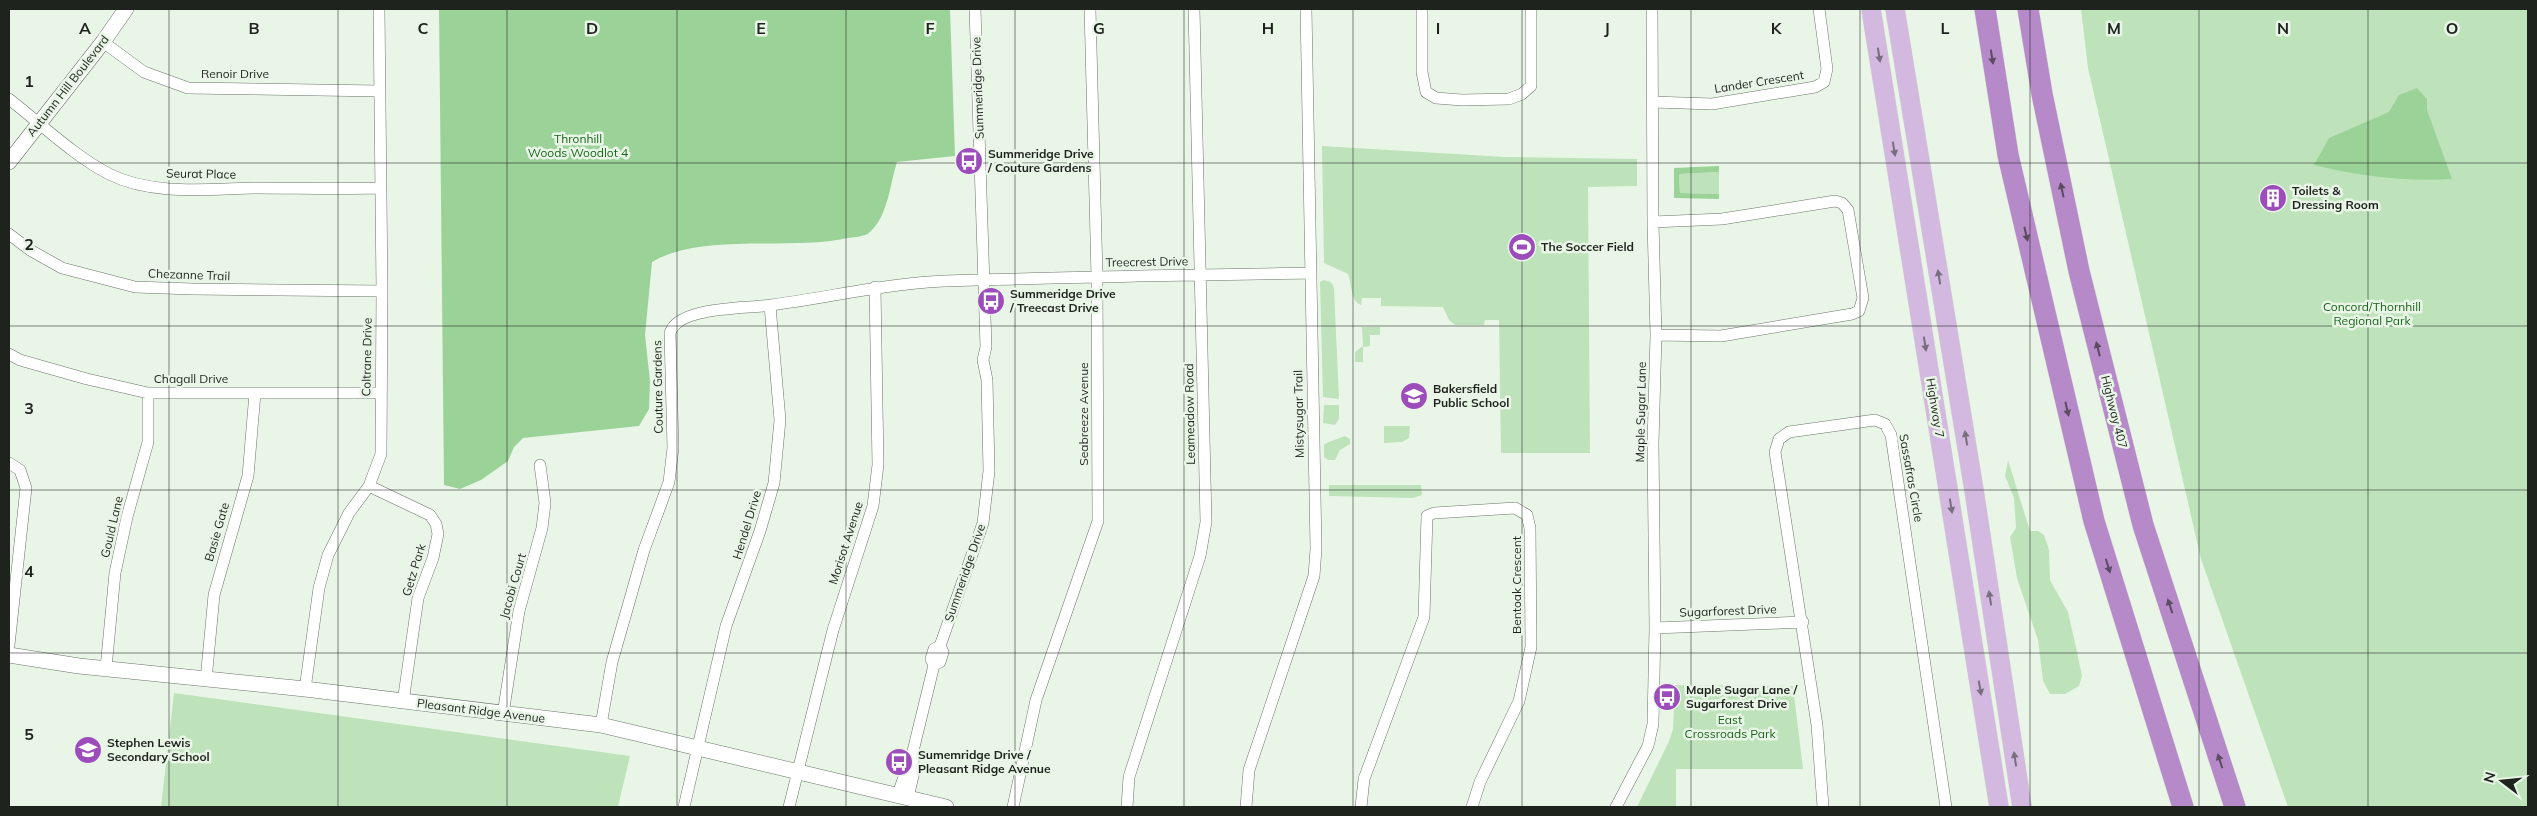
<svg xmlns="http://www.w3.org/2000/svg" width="2537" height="816" font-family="Mulish,sans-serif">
<rect width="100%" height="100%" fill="#e9f6e7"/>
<!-- green -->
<path fill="#bee3bb" d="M 2081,9 L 2528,9 L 2528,807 L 2288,807 L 2201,559 L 2088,68 Z
M 1322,146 L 1505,157 L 1637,159 L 1637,186 L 1588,187 L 1590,453 L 1501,453 L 1499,320 L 1485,320 L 1484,325 L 1455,325 L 1449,320 L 1443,307 L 1381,306 L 1381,298 L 1362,298 L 1361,305 C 1350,300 1352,285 1348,274 L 1324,263 Z
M 1719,172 L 1719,194 L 1680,193 L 1679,174 Z
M 1324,280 L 1331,282 L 1334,288 L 1339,399 L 1323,397 L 1320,282 Z
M 1362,327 L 1380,327 L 1380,335 L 1370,335 L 1370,346 L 1363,347 L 1363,362 L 1355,362 L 1355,352 L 1363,346 Z
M 1324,405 L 1339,405 L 1339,419 L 1335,425 L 1323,423 Z
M 1384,426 L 1410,426 L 1409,438 L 1402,442 L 1384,443 Z
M 1345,436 L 1350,439 L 1350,444 L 1340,450 L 1335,460 L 1328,460 L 1324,457 L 1324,445 L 1326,443 Z
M 2008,460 L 2030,531 L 2038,531 L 2044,535 L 2049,550 L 2050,580 L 2068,612 L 2077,652 L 2082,676 L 2079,686 L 2065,694 L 2050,694 L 2043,681 L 2038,640 L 2017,578 L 2010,537 L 2016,528 L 2014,498 L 2005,476 Z
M 1329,485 L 1421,485 L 1422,495 L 1413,498 L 1329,496 Z
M 1675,685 L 1793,686 L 1803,769 L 1676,769 L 1676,807 L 1637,807 L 1669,741 L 1673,729 Z
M 174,693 L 630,756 L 618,807 L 161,807 Z"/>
<!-- forest -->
<path fill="#9bd298" d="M 439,9 L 950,9 L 955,156 L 897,162 C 890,184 888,216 870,232 C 865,237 854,237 848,238 C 790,251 703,232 652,262 L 645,335 L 650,381 L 649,409 L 639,426 L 523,438 L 514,447 L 508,461 L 481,480 L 460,489 L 444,485 Z
M 2417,88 L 2427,99 L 2427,110 L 2452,179 C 2406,182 2359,176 2314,165 L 2329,138 L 2389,112 L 2399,95 Z
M 1719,166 L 1719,172 L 1679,174 L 1680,193 L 1719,194 L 1719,199 L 1674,198 L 1674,168 Z"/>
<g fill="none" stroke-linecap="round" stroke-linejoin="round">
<!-- minor casing -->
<g stroke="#697568" stroke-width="12">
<path id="minor" d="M 1422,9 L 1422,72 L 1426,92 L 1436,98 L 1462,100 L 1509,99 L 1522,94 L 1531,86 L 1531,9
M 103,42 L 144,72 L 188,88 L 380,91
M 9,99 C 40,123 74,156 109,174 C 153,196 208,189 255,188 C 297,188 338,189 380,188
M 1653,102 L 1712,104 L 1815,87 L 1824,82 L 1827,69 L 1819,9
M 1653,222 L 1722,219 L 1835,201 L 1842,203 L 1848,210 L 1863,298 L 1859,311 L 1852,314 L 1721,336 L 1656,335
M 9,234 L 30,250 L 62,268 L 135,287 L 193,289 L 382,291
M 9,354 L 20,360 L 87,379 L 148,393 L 380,393
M 9,463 L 20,470 L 26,488 L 9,645
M 369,486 L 430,515 L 436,524 L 438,534 L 433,558 L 418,598 L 403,702
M 1655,628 L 1803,622
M 934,665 L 940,662 L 943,652 L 940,646
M 106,668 L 115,573 L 127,517 L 148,442 L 148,393
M 206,680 L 214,595 L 248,476 L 255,393
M 305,689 L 319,588 L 328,555 L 349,513 L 369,486 L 381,454 L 382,291 L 379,9
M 503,714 L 519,611 L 542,528 L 545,503 L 540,465
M 601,725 L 612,662 L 644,550 L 669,482 L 673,448 L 670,333 C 678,306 747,309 771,305 C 824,298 875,286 928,282 C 957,280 987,280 1016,279 C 1114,276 1212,275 1311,273
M 898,794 L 913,751 L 934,665 L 931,659 L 934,649 L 940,646 L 983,523 L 989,471 L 987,380 L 983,360 L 986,347 L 975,9
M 908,797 L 914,772 L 913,758
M 684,807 L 726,626 L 760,531 L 774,483 L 780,420 L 770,306
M 789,807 L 833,630 L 873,506 L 878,465 L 875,287
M 1013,807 L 1036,700 L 1098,521 L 1097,276 L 1090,9
M 1127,807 L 1129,777 L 1200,556 L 1206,522 L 1194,9
M 1246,807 L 1249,770 L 1314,576 L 1316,549 L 1306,9
M 1361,807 L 1364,779 L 1424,617 L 1427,516 L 1434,513 L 1515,508 L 1527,515 L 1530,528 L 1531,647 L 1519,701 L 1480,782 L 1472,807
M 1616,807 L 1648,746 L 1653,724 L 1655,628 L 1653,443 L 1656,335 L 1653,222 L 1652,9
M 1823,807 L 1817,725 L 1775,452 L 1779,439 L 1789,432 L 1875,420 L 1885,424 L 1891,435 L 1946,807"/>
</g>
<!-- tertiary casing -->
<g stroke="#697568" stroke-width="16">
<path id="tertiary" d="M 9,162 L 103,42 L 126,9
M 9,655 L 79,666 L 305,689 L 601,725 L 946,807"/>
</g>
<!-- primary casing -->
<g stroke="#d6d7d6" stroke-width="20">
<path id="primary" d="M 1871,9 L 1999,807
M 1895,9 L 1974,490 L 2022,807"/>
</g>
<!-- motorway casing -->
<g stroke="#d6d7d6" stroke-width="22">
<path id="motorway" d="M 1985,9 L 2008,155 L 2094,521 L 2183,807
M 2028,9 L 2042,94 L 2079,271 L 2143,525 L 2235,807"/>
</g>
<!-- minor -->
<use href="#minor" stroke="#fff" stroke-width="11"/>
<!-- tertiary -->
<use href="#tertiary" stroke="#fff" stroke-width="15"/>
<!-- primary -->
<use href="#primary" stroke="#d3b8df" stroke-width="19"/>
<!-- motorway -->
<use href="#motorway" stroke="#b689c9" stroke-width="21"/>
</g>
<!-- one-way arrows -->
<defs><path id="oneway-solid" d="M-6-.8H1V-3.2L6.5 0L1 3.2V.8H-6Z" transform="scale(1.25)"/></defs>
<g fill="#786e7e">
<use href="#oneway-solid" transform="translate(1879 55) rotate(81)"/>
<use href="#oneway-solid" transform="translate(1894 149) rotate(81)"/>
<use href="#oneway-solid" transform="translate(1939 277) rotate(-99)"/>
<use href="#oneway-solid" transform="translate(1925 344) rotate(81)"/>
<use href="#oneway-solid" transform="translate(1966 438) rotate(-99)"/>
<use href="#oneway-solid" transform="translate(1951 506) rotate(81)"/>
<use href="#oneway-solid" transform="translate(1990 598) rotate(-99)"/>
<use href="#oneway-solid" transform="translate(1980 688) rotate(80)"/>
<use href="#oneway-solid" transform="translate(2015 759) rotate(-99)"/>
</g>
<g fill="#5b4c62">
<use href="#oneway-solid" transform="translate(1992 57) rotate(81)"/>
<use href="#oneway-solid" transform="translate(2062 190) rotate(-102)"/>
<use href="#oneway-solid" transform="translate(2026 234) rotate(77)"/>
<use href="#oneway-solid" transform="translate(2098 349) rotate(-104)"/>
<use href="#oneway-solid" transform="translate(2067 409) rotate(77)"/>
<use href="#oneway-solid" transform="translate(2108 566) rotate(73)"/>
<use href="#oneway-solid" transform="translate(2170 606) rotate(-108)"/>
<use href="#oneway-solid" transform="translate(2220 761) rotate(-108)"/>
</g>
<!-- grid -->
<path fill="none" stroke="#1e231d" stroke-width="1" stroke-opacity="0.55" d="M 169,9 L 169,807M 338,9 L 338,807M 507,9 L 507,807M 677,9 L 677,807M 846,9 L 846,807M 1015,9 L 1015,807M 1184,9 L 1184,807M 1353,9 L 1353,807M 1522,9 L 1522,807M 1691,9 L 1691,807M 1860,9 L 1860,807M 2030,9 L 2030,807M 2199,9 L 2199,807M 2368,9 L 2368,807M 9,163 L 2528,163M 9,326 L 2528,326M 9,490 L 2528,490M 9,653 L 2528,653"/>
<!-- icons -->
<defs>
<g id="bus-disc" transform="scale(1.4375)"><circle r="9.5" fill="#9d4cbc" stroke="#e9f6e7"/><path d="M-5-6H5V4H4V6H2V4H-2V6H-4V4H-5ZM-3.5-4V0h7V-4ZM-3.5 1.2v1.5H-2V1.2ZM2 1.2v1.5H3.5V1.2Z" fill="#fff"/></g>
<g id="building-disc" transform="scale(1.4375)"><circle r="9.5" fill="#9d4cbc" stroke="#e9f6e7"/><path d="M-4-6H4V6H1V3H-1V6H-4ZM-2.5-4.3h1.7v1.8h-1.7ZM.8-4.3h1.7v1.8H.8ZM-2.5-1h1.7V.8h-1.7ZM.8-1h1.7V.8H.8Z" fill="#fff"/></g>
<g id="stadium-disc" transform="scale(1.4375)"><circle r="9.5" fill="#9d4cbc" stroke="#e9f6e7"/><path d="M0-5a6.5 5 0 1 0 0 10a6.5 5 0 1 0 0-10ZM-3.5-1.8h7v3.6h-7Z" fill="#fff"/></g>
<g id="school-disc" transform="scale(1.4375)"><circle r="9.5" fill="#9d4cbc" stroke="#e9f6e7"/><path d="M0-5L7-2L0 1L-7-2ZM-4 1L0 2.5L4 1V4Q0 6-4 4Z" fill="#fff"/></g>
</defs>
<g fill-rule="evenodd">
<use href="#bus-disc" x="969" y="161"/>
<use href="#building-disc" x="2273" y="198"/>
<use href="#stadium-disc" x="1522" y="247"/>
<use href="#bus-disc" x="991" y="301"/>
<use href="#school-disc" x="1414" y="396"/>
<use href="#bus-disc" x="1667" y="697"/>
<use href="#school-disc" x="88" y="750"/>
<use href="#bus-disc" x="899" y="762"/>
</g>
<g text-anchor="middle" stroke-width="5" stroke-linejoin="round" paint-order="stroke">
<!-- street labels -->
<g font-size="12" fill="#1e231d" stroke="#e9f6e7">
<text x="235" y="78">Renoir Drive</text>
<text transform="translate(1759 82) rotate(-9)" y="4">Lander Crescent</text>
<text transform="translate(68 86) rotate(-52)" y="4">Autumn Hill Boulevard</text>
<text transform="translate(978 88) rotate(-92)" y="4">Summeridge Drive</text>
<text transform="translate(201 174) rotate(1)" y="4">Seurat Place</text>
<text transform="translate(1147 262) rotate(-1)" y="4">Treecrest Drive</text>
<text transform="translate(189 275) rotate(2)" y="4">Chezanne Trail</text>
<text transform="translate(367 357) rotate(-89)" y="4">Coltrane Drive</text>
<text x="191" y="383">Chagall Drive</text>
<text transform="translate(658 387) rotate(-91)" y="4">Couture Gardens</text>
<text transform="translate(1935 408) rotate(81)" y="4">Highway 7</text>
<text transform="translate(1641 412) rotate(-89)" y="4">Maple Sugar Lane</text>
<text transform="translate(2114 412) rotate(76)" y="4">Highway 407</text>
<text transform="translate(1084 414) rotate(-90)" y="4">Seabreeze Avenue</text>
<text transform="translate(1190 414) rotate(-91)" y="4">Leameadow Road</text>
<text transform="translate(1299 414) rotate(-91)" y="4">Mistysugar Trail</text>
<text transform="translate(1911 478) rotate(80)" y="4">Sassafras Circle</text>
<text transform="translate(747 525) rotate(-73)" y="4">Hendel Drive</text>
<text transform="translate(112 527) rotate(-77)" y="4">Gould Lane</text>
<text transform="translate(217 532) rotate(-74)" y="4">Basie Gate</text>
<text transform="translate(846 543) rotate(-72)" y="4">Morisot Avenue</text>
<text transform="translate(414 570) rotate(-73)" y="4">Getz Park</text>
<text transform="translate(965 573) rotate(-71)" y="4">Summeridge Drive</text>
<text transform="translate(1517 585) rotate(-90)" y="4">Bentoak Crescent</text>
<text transform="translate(513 586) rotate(-74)" y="4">Jacobi Court</text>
<text transform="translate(1728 611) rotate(-2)" y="4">Sugarforest Drive</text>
<text transform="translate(481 711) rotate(7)" y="4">Pleasant Ridge Avenue</text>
</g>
<!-- park labels -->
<g font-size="12" fill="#1b661c" stroke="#e9f6e7">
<text x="578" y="143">Thronhill<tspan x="578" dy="14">Woods Woodlot 4</tspan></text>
<text x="2372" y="311">Concord/Thornhill<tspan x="2372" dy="14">Regional Park</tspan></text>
<text x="1730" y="724">East<tspan x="1730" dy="14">Crossroads Park</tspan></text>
</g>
<!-- poi labels -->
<g font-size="12" font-weight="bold" fill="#1e231d" stroke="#e9f6e7" text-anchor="start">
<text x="988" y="158">Summeridge Drive<tspan x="988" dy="14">/ Couture Gardens</tspan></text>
<text x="2292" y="195">Toilets &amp;<tspan x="2292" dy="14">Dressing Room</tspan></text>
<text x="1541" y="251">The Soccer Field</text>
<text x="1010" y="298">Summeridge Drive<tspan x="1010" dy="14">/ Treecast Drive</tspan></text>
<text x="1433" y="393">Bakersfield<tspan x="1433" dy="14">Public School</tspan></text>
<text x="1686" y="694">Maple Sugar Lane /<tspan x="1686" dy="14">Sugarforest Drive</tspan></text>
<text x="107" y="747">Stephen Lewis<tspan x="107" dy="14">Secondary School</tspan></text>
<text x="918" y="759">Sumemridge Drive /<tspan x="918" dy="14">Pleasant Ridge Avenue</tspan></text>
</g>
</g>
<g font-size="16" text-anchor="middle" font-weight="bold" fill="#1e231d" stroke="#e9f6e7" stroke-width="5" stroke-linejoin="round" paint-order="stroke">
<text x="85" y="34">A</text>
<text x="254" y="34">B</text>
<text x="423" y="34">C</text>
<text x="592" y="34">D</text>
<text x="761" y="34">E</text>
<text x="930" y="34">F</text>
<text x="1099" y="34">G</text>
<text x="1268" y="34">H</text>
<text x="1438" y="34">I</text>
<text x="1607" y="34">J</text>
<text x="1776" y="34">K</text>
<text x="1945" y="34">L</text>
<text x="2114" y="34">M</text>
<text x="2283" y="34">N</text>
<text x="2452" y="34">O</text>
<text x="29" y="87">1</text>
<text x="29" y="250">2</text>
<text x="29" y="414">3</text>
<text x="29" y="577">4</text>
<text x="29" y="740">5</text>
</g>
<!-- border -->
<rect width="2537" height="816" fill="none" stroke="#1e231d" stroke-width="20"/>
<!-- north arrow -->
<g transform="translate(2502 781) rotate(286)" stroke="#e9f6e7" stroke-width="4" paint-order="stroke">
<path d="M0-4L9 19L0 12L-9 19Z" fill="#1e231d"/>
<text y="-8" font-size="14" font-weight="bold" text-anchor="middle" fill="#1e231d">N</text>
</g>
</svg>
